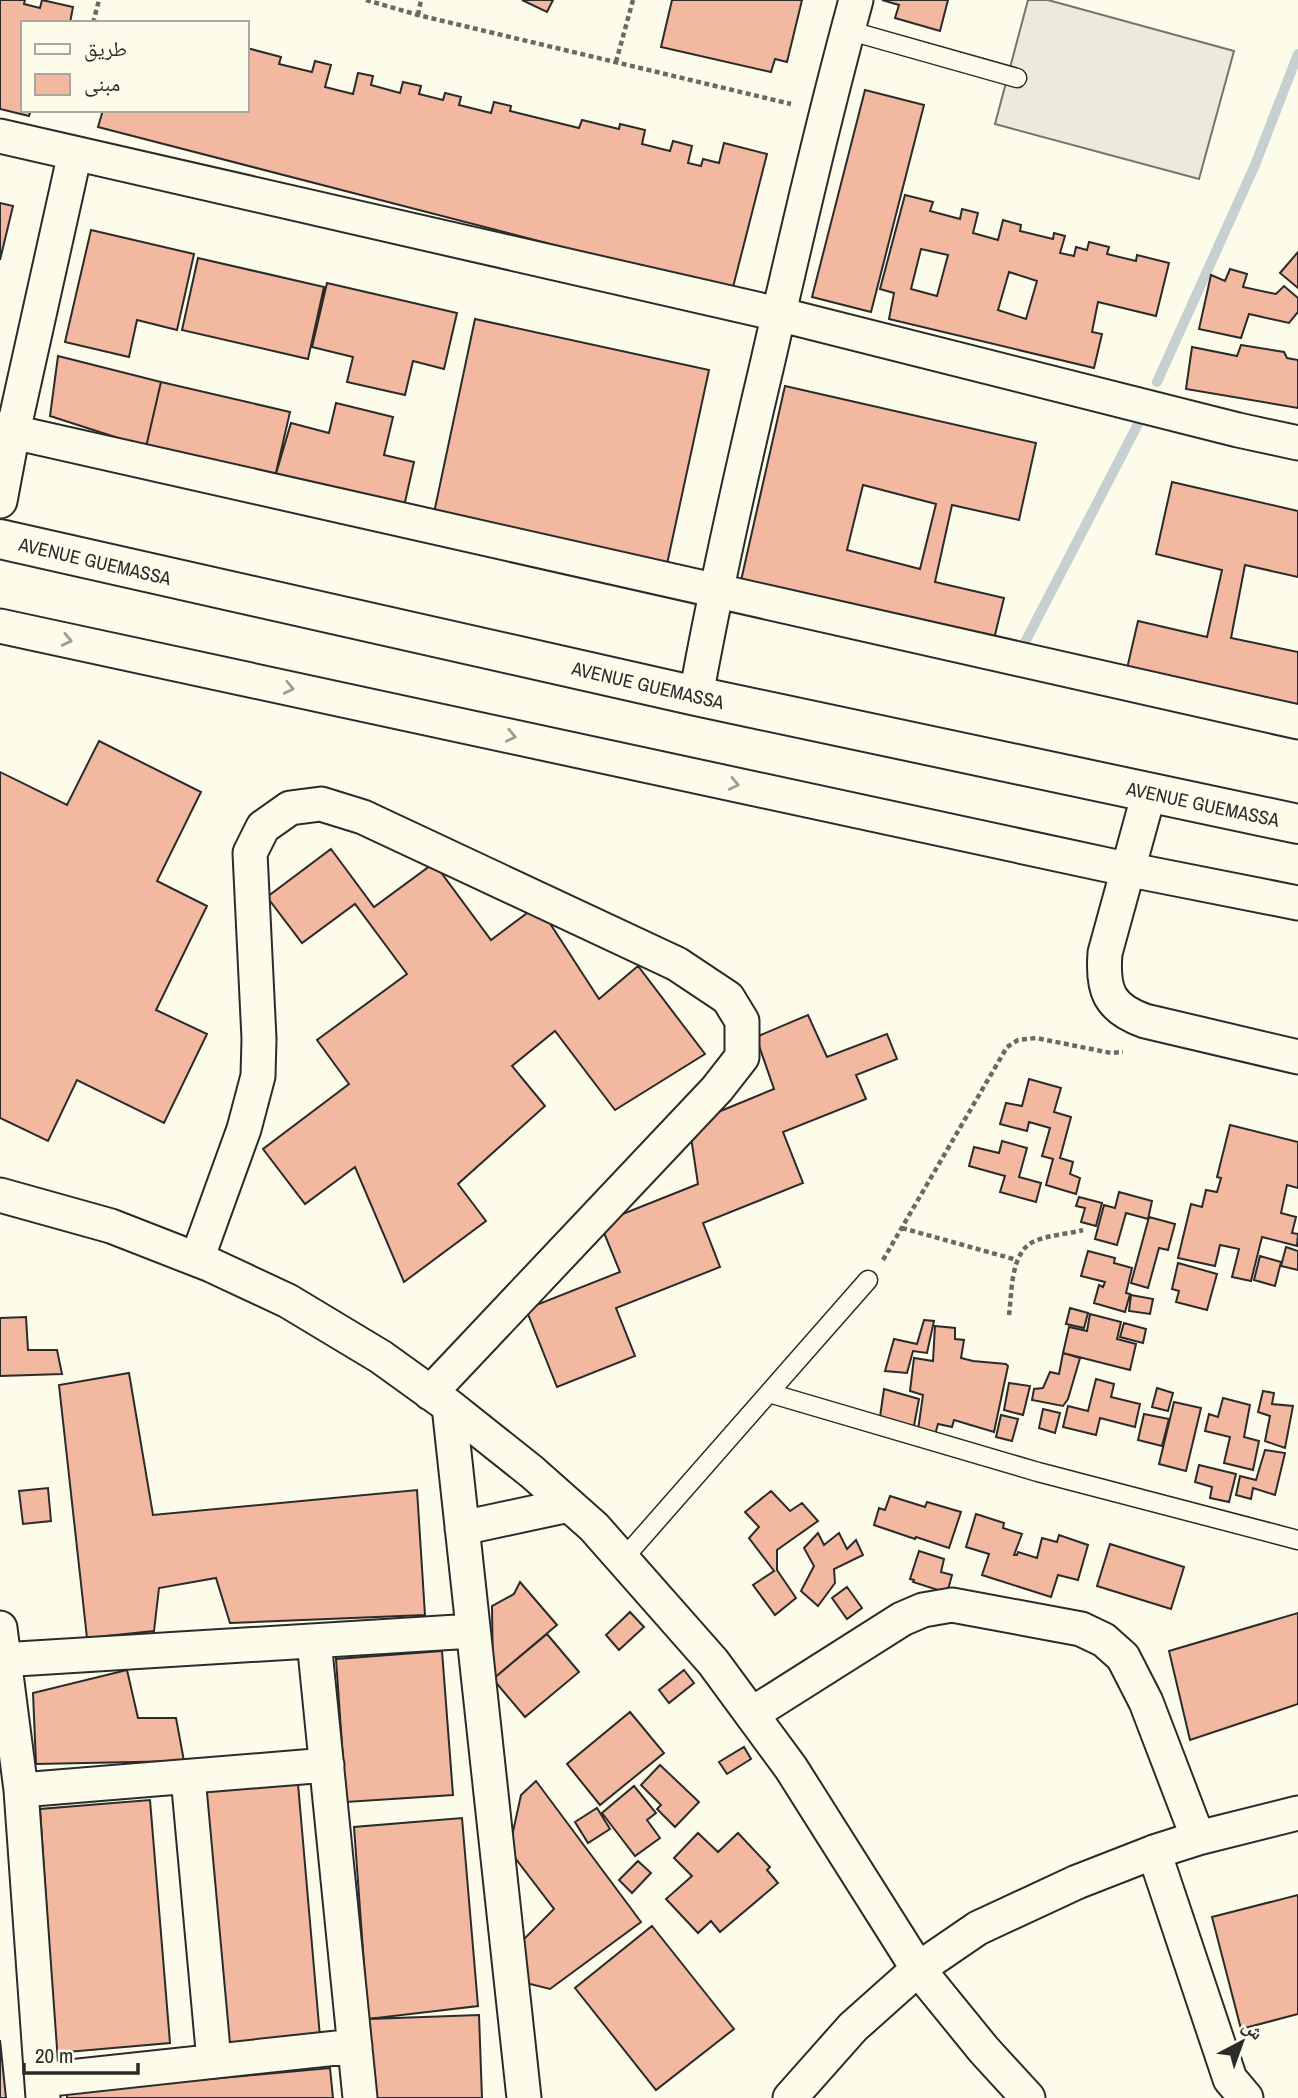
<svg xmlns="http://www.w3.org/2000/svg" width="1298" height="2098" font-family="'Archivo Narrow','Noto Naskh Arabic',sans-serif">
<rect width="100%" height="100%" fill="#fdfbea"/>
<!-- parking -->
<path fill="#eceadb" stroke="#74746e" stroke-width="2" d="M 1028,0 L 1048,0 L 1234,51 L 1199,179 L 995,124 Z"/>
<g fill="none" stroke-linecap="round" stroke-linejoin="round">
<!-- stream -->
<path stroke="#c7d0d0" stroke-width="10" d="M 1157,382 L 1255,165 L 1298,54
M 1020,652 L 1138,424"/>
</g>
<!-- building -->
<path fill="#f2b8a0" stroke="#2b2b2b" stroke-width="2" fill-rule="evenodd" d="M 0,0 L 25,0 L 24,4 L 40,8 L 42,0 L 73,7 L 70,23 L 23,23 L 23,110 L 31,110 L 29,116 L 0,109 Z
M 522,0 L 553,0 L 547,12 Z
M 672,0 L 802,0 L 787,62 L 775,59 L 771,72 L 661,47 Z
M 882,0 L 948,0 L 940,31 L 895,18 L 899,5 Z
M 247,48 L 281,57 L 279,64 L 312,72 L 315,61 L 331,65 L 325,87 L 353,94 L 358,73 L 373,76 L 371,85 L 400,93 L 403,82 L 421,86 L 419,94 L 443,100 L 445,93 L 461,97 L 459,105 L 491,113 L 494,102 L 511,106 L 510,111 L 579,128 L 582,120 L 619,129 L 620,124 L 645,130 L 642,144 L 670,151 L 673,141 L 692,146 L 688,163 L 701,166 L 703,159 L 719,163 L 724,143 L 767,154 L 732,291 L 98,127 L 103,110 L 247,110 Z
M 865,90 L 924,105 L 871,312 L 812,297 Z
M 905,195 L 933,202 L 930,211 L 960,219 L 962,209 L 978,213 L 973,233 L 998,240 L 1003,220 L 1021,225 L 1020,231 L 1053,239 L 1054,233 L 1065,236 L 1060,253 L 1074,256 L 1076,247 L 1087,250 L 1089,242 L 1109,247 L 1107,254 L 1136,261 L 1137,255 L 1169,263 L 1156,316 L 1098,302 L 1092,332 L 1102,334 L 1094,368 L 889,319 L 894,293 L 880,289 ZM 921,249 L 948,255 L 937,296 L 911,289 ZM 1009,272 L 1037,281 L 1026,319 L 998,310 Z
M 0,203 L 13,206 L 0,260 Z
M 91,230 L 194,254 L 177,330 L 137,320 L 129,357 L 65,342 Z
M 1298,252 L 1298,288 L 1280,273 Z
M 198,258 L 324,287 L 308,359 L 182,330 Z
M 1230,269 L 1247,274 L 1243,287 L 1276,294 L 1284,286 L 1298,298 L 1298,312 L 1289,323 L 1249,314 L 1241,338 L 1199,329 L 1211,275 L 1225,281 Z
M 327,283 L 457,313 L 444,369 L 413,361 L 405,395 L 347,382 L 353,357 L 312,347 Z
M 475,319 L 709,370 L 667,564 L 434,513 Z
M 1241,345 L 1284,352 L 1287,358 L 1298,360 L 1298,408 L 1186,389 L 1192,347 L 1237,356 Z
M 58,356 L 161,382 L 146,447 L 50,416 Z
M 161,382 L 290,412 L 275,477 L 146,447 Z
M 785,386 L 1036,443 L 1019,520 L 952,505 L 935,582 L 1004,598 L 993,643 L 740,585 ZM 863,485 L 936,504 L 920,569 L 847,550 Z
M 336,403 L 393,417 L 384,455 L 414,462 L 403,511 L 275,477 L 291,423 L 329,433 Z
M 1172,482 L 1298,511 L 1298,577 L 1245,565 L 1231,638 L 1298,652 L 1298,713 L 1126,673 L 1138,621 L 1207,637 L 1222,570 L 1156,554 Z
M 99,741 L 201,792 L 157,881 L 207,906 L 156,1010 L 207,1034 L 164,1123 L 77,1080 L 48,1141 L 0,1118 L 0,772 L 67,805 Z
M 331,849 L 374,907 L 434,863 L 491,940 L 538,905 L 599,999 L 638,966 L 705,1054 L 615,1110 L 555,1031 L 512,1066 L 545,1106 L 458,1184 L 486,1221 L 404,1282 L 355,1167 L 305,1204 L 263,1149 L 349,1084 L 317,1040 L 407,974 L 355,904 L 302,943 L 267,897 Z
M 808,1015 L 827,1057 L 887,1034 L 897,1059 L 856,1075 L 866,1099 L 783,1132 L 803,1183 L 703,1223 L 720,1267 L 616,1308 L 635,1356 L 557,1387 L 526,1309 L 620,1272 L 600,1223 L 698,1184 L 689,1124 L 774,1089 L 756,1037 Z
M 1029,1079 L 1061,1088 L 1054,1112 L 1071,1117 L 1060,1158 L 1073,1162 L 1070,1174 L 1080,1178 L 1076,1194 L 1046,1185 L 1053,1159 L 1042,1156 L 1050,1128 L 1029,1122 L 1027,1131 L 1000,1124 L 1006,1103 L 1022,1106 Z
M 1230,1125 L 1298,1142 L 1298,1188 L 1287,1185 L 1281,1213 L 1296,1217 L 1292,1233 L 1298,1234 L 1297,1246 L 1262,1237 L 1251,1281 L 1232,1277 L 1239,1249 L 1220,1245 L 1215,1266 L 1178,1258 L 1191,1204 L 1202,1207 L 1206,1190 L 1217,1192 L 1221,1178 L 1217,1177 Z
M 1002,1141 L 1027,1148 L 1019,1177 L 1041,1183 L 1036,1202 L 1000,1192 L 1005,1176 L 969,1166 L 974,1147 L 999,1153 Z
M 1119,1192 L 1152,1201 L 1148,1219 L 1126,1213 L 1117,1245 L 1095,1239 L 1104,1205 L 1115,1208 Z
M 1079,1197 L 1102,1203 L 1096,1226 L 1081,1222 L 1085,1208 L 1076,1206 Z
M 1149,1217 L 1175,1224 L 1168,1250 L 1159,1248 L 1148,1288 L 1131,1283 Z
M 1286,1247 L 1298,1251 L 1298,1270 L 1281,1266 Z
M 1088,1251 L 1115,1258 L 1114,1263 L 1132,1268 L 1126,1293 L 1130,1294 L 1125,1312 L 1094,1303 L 1099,1285 L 1103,1287 L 1105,1282 L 1081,1276 Z
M 1260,1256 L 1281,1262 L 1275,1286 L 1254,1280 Z
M 1178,1263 L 1217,1274 L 1207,1310 L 1176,1302 L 1179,1291 L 1172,1289 Z
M 1131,1295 L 1153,1299 L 1150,1314 L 1129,1311 Z
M 1070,1308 L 1088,1313 L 1084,1328 L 1066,1324 Z
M 1090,1314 L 1121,1322 L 1117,1339 L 1136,1344 L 1130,1370 L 1063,1353 L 1069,1327 L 1087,1331 Z
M 26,1317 L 28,1350 L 57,1350 L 62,1374 L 0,1376 L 0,1318 Z
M 924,1320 L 934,1321 L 927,1353 L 913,1351 L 907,1373 L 885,1371 L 894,1339 L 917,1344 Z
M 1124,1323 L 1146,1329 L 1143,1343 L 1120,1337 Z
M 935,1326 L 955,1328 L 955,1339 L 964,1340 L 961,1358 L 973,1361 L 1006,1364 L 1008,1366 L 994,1432 L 954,1420 L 952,1427 L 938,1424 L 935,1435 L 918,1430 L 923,1395 L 910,1391 L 914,1358 L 933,1361 Z
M 1063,1353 L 1080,1358 L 1068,1399 L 1063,1406 L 1032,1400 L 1034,1389 L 1043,1388 L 1050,1372 L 1059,1374 Z
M 129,1373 L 153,1515 L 417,1490 L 425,1615 L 230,1623 L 216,1578 L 159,1588 L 154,1631 L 87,1638 L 59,1385 Z
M 1096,1379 L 1114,1384 L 1111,1397 L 1140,1404 L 1135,1427 L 1100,1418 L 1096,1435 L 1063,1427 L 1068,1406 L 1088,1411 Z
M 1009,1383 L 1030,1386 L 1023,1415 L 1004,1410 Z
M 1157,1388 L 1173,1393 L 1168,1411 L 1152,1407 Z
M 884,1389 L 919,1399 L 913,1431 L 880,1417 Z
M 1263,1391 L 1274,1393 L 1272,1404 L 1293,1406 L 1285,1448 L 1265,1441 L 1270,1416 L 1258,1412 Z
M 1223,1398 L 1250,1405 L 1244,1437 L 1259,1441 L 1253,1470 L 1224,1463 L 1230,1437 L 1205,1431 L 1209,1414 L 1218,1417 Z
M 1174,1402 L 1201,1408 L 1186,1471 L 1159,1464 Z
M 1043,1409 L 1060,1413 L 1055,1433 L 1039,1428 Z
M 1144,1414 L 1169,1419 L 1162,1446 L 1138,1440 Z
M 1001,1415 L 1018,1419 L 1012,1441 L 996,1437 Z
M 1265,1450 L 1285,1453 L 1275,1495 L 1253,1488 L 1251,1499 L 1236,1495 L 1240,1476 L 1256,1480 Z
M 1199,1465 L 1236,1474 L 1229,1502 L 1210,1498 L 1212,1487 L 1195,1482 Z
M 48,1488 L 51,1521 L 23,1524 L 19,1491 Z
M 771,1491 L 790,1511 L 802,1503 L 818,1521 L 777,1550 L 777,1570 L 796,1598 L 775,1615 L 753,1585 L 774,1571 L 749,1538 L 759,1527 L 745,1512 Z
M 890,1496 L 925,1507 L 927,1502 L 961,1512 L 949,1548 L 916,1537 L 915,1539 L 874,1525 L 879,1508 L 885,1510 Z
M 976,1514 L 1004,1523 L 1003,1528 L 1022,1534 L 1014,1555 L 1017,1555 L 1018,1552 L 1037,1558 L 1042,1538 L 1057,1542 L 1059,1535 L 1088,1545 L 1078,1580 L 1058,1575 L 1051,1597 L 982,1575 L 989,1554 L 966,1547 Z
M 818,1533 L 824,1545 L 839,1533 L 847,1549 L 856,1540 L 863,1555 L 834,1569 L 835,1583 L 818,1606 L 801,1591 L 814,1566 L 804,1548 Z
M 1110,1544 L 1184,1567 L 1171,1609 L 1097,1586 Z
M 919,1551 L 944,1559 L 941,1572 L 952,1575 L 947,1593 L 913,1582 L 914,1580 L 910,1579 Z
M 520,1582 L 557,1625 L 493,1679 L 492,1606 L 514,1594 Z
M 847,1587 L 862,1608 L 847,1619 L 832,1598 Z
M 630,1612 L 644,1627 L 619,1650 L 606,1635 Z
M 1298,1613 L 1298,1704 L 1190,1740 L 1169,1651 Z
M 547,1634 L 579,1672 L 525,1717 L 493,1679 Z
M 442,1651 L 453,1795 L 346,1802 L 336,1659 Z
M 127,1670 L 138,1718 L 176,1718 L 184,1761 L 36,1764 L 33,1693 Z
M 684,1670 L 694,1683 L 669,1703 L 659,1690 Z
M 630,1712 L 664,1753 L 600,1805 L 567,1764 Z
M 744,1747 L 751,1759 L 727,1774 L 719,1762 Z
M 660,1765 L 699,1802 L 675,1827 L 657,1809 L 661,1805 L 641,1785 Z
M 536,1781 L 641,1922 L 550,1989 L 526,1983 L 519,1944 L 554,1909 L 509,1850 L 521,1795 Z
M 298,1784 L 320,2037 L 224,2045 L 203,1792 Z
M 634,1786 L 656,1813 L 647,1820 L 660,1838 L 635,1856 L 602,1813 Z
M 150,1800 L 170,2043 L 56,2053 L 40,1809 Z
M 597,1808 L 610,1829 L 588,1843 L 575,1822 Z
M 462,1818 L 478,2006 L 368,2019 L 354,1827 Z
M 698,1833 L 718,1852 L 738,1833 L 770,1867 L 767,1870 L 778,1883 L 720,1932 L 711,1921 L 698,1933 L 666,1899 L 692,1876 L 674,1858 Z
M 638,1861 L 651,1873 L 632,1893 L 619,1880 Z
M 1298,1895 L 1298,2014 L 1241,2029 L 1212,1917 Z
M 652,1926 L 734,2029 L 656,2090 L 575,1988 Z
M 479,2015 L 482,2098 L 377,2098 L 368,2019 Z
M 0,2040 L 6,2098 L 0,2098 Z
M 330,2068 L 333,2098 L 67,2098 L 67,2092 Z"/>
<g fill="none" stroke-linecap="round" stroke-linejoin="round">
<!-- service casing -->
<g stroke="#2b2b2b" stroke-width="21">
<path id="service" d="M 847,30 L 1017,78
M 769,1393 L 1038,1472 L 1298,1540
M 623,1559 L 868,1280"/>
</g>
<!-- minor casing -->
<g stroke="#2b2b2b" stroke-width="37">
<path id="minor" d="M 0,136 L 778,314 L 1238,430 L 1298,443
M 0,429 L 1298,722
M 0,501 L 13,432 L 75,153
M 0,626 L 1126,869 L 1298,903
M 696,696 C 716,585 741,475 767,365 C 795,243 823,121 856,0
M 1149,793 L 1105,953 C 1102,991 1109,1008 1145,1021 L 1298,1057
M 0,1195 L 111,1226 L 211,1265 L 288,1301 L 381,1357 L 449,1406 L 532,1472 L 594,1527 L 713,1662 L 791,1768 L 918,1969 L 984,2050 L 1028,2098
M 197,1259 L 244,1129 L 258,1076 L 259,1039 L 250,853 L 263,827 L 290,808 L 321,804 L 363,817 L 677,964 L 728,998 L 742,1021 L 742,1057 L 717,1089 L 430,1393
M 449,1406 L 524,2098
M 462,1528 L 569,1505
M 0,1628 L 21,1790 L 43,2098
M 314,1641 L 360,2098
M 0,1660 L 473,1631
M 752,1714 L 902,1619 L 923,1610 L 952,1605 L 1081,1629 L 1104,1640 L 1123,1657 L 1146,1702 L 1198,1838
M 188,1777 L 214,2061
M 21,1790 L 327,1765
M 1154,1852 L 1230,2079 L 1246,2098
M 42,2080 L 355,2046
M 790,2098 L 853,2027 L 918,1969 L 978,1928 L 1077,1882 L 1154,1852 L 1198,1838 L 1298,1813"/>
</g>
<!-- secondary casing -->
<g stroke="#2b2b2b" stroke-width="42">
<path id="secondary" d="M 0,539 L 696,696 L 1298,824"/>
</g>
<!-- path -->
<path stroke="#6a6964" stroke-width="4.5" stroke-dasharray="5 3.5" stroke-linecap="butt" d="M 366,0 L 418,15 L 791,104
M 418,15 L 421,0
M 93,23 L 99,0
M 616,62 L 633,0
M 902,1228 L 1017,1260
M 883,1260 L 1007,1047 L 1018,1040 L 1036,1038 L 1111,1053 L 1123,1052
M 1009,1315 C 1012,1293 1010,1251 1035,1241 C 1049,1235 1068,1234 1083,1230"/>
<!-- service -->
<use href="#service" stroke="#fdfbea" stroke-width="18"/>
<!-- minor -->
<use href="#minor" stroke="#fdfbea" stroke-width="33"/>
<!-- secondary -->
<use href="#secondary" stroke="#fdfbea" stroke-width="38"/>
</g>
<!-- one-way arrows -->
<defs><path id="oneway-chevron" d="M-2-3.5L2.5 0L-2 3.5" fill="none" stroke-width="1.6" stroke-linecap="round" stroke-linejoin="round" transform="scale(1.75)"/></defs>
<g stroke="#9e9d94">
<use href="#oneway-chevron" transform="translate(67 640) rotate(12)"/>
<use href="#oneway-chevron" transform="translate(289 688) rotate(12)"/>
<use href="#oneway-chevron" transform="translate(511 736) rotate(12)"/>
<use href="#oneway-chevron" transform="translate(734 784) rotate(12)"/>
</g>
<g text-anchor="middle" stroke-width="5" stroke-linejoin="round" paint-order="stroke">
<!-- street labels -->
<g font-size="19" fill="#2b2b2b" stroke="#fdfbea">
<text transform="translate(95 561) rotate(13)" y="7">AVENUE GUEMASSA</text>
<text transform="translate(648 685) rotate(13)" y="7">AVENUE GUEMASSA</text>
<text transform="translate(1203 804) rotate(12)" y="7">AVENUE GUEMASSA</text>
</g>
</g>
<!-- legend -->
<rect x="21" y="21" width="228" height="91" fill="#fdfbea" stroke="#a9a89e" stroke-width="2"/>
<rect x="35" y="44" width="35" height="10" fill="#fdfbea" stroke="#a9a89e" stroke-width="2"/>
<text x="84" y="56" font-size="21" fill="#2b2b2b">طريق</text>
<rect x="35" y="74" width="35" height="21" fill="#f2b8a0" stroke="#a9a89e" stroke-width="2"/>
<text x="84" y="91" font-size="21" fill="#2b2b2b">مبنى</text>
<!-- north arrow -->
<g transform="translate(1242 2042) rotate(41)" stroke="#fdfbea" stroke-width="5" paint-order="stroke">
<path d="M0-5L12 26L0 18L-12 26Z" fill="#2b2b2b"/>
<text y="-10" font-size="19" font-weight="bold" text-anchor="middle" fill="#2b2b2b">ش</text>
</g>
<!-- scale -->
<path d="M24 2063v10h114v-10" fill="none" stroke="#2b2b2b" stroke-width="3.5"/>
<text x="35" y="2063" font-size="21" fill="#2b2b2b" stroke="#fdfbea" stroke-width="5" paint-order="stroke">20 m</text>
</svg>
